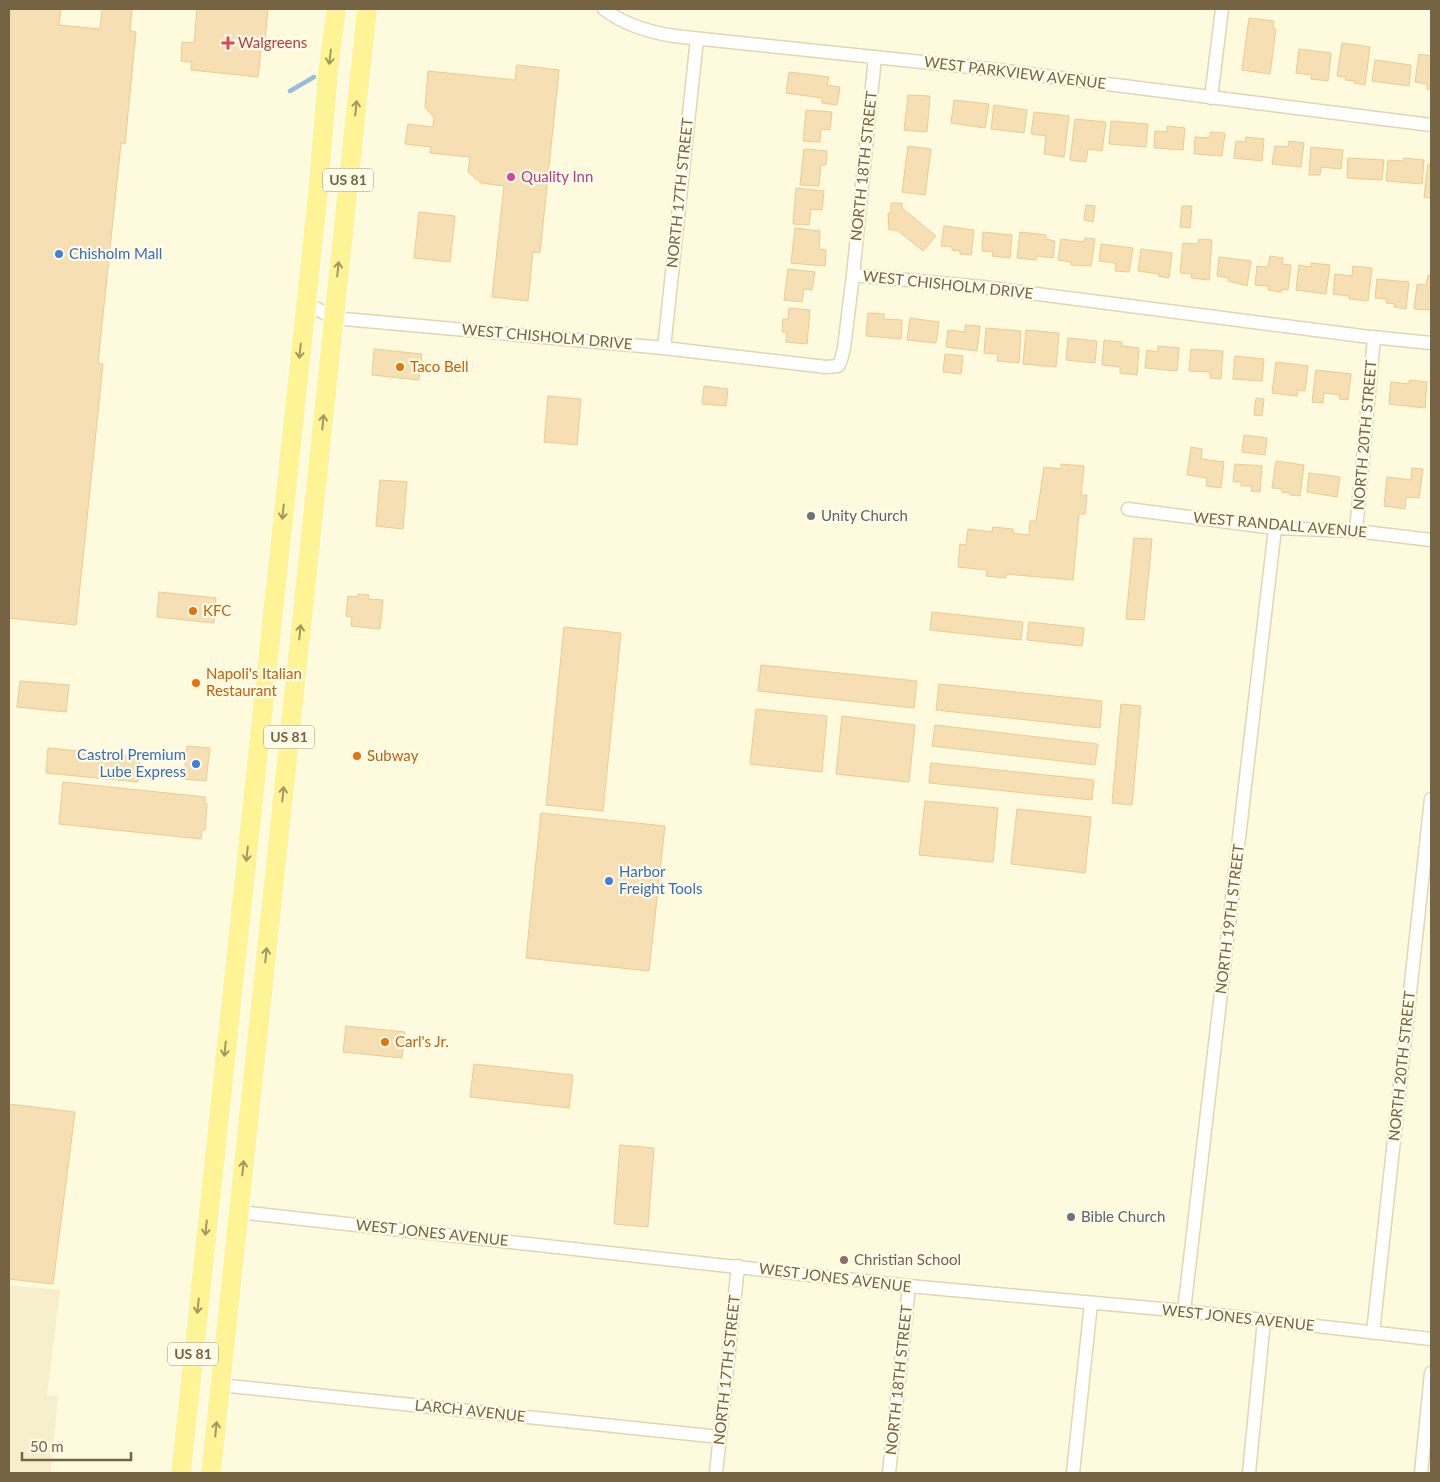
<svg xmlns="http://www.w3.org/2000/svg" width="1440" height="1482" font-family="Lato,sans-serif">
<rect width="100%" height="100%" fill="#fefade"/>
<!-- residential -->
<path fill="#f7eecc" d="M 9,1285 L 60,1290 L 47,1395 L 58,1396 L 51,1473 L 9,1473 Z"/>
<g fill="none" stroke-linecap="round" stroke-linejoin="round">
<!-- stream -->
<path stroke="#97bfdc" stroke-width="4.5" d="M 290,91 L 314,77"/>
</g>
<!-- building -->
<path fill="#f6e0b3" stroke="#eacb92" d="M 9,9 L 61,9 L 59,25 L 100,29 L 102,9 L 132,9 L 130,31 L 136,32 L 125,144 L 121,143 L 98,363 L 103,364 L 76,625 L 9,618 Z
M 197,9 L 268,9 L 265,39 L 262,39 L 258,77 L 191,70 L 192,62 L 181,61 L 182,42 L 194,43 Z
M 1249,18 L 1274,21 L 1273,29 L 1276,29 L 1270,74 L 1242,70 Z
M 1342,43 L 1370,47 L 1365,85 L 1354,83 L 1355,81 L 1345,80 L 1346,77 L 1337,76 Z
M 1299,49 L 1331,53 L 1328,81 L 1311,79 L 1312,75 L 1296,73 Z
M 1419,54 L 1431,56 L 1431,90 L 1427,89 L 1427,84 L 1415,82 Z
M 1375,60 L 1411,65 L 1409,86 L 1372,81 Z
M 517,65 L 559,70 L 540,253 L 533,252 L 528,301 L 492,297 L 504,186 L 481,183 L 468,172 L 470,157 L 430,153 L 431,147 L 405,144 L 408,124 L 433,127 L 434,118 L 425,107 L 428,71 L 515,80 Z
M 789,72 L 829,77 L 827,85 L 840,87 L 837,105 L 822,103 L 822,98 L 786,93 Z
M 908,95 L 930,96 L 927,132 L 904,130 Z
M 954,100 L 989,104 L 985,128 L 951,123 Z
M 994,105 L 1027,110 L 1024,133 L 991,129 Z
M 806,110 L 832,112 L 830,130 L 821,129 L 820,142 L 803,141 Z
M 1034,112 L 1069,116 L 1064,157 L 1044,154 L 1046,136 L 1031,134 Z
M 1075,119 L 1106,122 L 1102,151 L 1088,149 L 1086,162 L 1070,160 Z
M 1111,121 L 1148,124 L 1146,147 L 1109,144 Z
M 1167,126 L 1185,128 L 1183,150 L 1154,148 L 1155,131 L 1167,132 Z
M 1210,132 L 1225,133 L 1222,156 L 1194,154 L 1195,137 L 1210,138 Z
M 1246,137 L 1264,139 L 1262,161 L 1234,158 L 1236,141 L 1245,142 Z
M 1289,141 L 1304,143 L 1301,167 L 1272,164 L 1275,146 L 1288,147 Z
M 908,146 L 931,149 L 925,195 L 902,192 Z
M 1311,147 L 1343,150 L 1341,169 L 1321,167 L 1320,175 L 1309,175 Z
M 804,149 L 827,151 L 826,165 L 821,165 L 819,186 L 800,185 Z
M 1348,158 L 1384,160 L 1382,180 L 1347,178 Z
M 1404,158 L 1424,160 L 1422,184 L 1386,181 L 1388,160 L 1403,161 Z
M 1428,164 L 1431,164 L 1431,198 L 1424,197 Z
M 796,188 L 824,191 L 822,210 L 811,209 L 809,225 L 793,224 Z
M 891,203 L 902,203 L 902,208 L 936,236 L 923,251 L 897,230 L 889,230 L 888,213 L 891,213 Z
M 1086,205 L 1095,206 L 1093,222 L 1084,220 Z
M 1182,206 L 1192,206 L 1190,228 L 1180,227 Z
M 419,212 L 455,216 L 450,262 L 414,258 Z
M 944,226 L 974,230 L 971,255 L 960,254 L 960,251 L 952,250 L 952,247 L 941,246 Z
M 795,228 L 820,231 L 819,249 L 826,250 L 825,266 L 791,263 Z
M 983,232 L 1012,235 L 1010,258 L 992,256 L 993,252 L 982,251 Z
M 1020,232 L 1046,235 L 1046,239 L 1055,241 L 1053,258 L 1037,256 L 1036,260 L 1017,258 Z
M 1085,238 L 1095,239 L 1091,266 L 1071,265 L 1071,262 L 1058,260 L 1061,239 L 1084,242 Z
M 1199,239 L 1212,240 L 1209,280 L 1191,278 L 1192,274 L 1180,273 L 1183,243 L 1198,244 Z
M 1101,244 L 1133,248 L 1129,272 L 1115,271 L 1116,263 L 1099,261 Z
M 1141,249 L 1172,253 L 1169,278 L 1158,276 L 1159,274 L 1138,271 Z
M 1270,256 L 1283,258 L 1282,264 L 1291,265 L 1288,290 L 1282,289 L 1281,292 L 1268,290 L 1269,286 L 1255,285 L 1257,266 L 1268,267 Z
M 1219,257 L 1251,261 L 1247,286 L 1228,281 L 1229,278 L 1217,276 Z
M 1311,263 L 1330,265 L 1326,294 L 1296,290 L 1299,265 L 1311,267 Z
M 1353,266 L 1372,268 L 1368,301 L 1349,299 L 1349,296 L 1333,294 L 1335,274 L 1352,276 Z
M 788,269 L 815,272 L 812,290 L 804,289 L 802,302 L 784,300 Z
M 1428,275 L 1431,275 L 1431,310 L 1414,309 L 1417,284 L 1426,285 Z
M 1377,279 L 1409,282 L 1406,309 L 1394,307 L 1395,304 L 1386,303 L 1387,299 L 1375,298 Z
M 789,308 L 810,310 L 807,344 L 786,342 L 787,332 L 782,332 L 783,319 L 788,319 Z
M 868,313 L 884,314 L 884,319 L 902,320 L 901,339 L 866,336 Z
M 910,318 L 939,322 L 936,343 L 907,340 Z
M 965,325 L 980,326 L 977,351 L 946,347 L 948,330 L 965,332 Z
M 986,328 L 1021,331 L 1019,363 L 997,361 L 998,354 L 984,353 Z
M 1026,330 L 1059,333 L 1056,367 L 1023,364 Z
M 1068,338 L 1097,341 L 1095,363 L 1066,360 Z
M 1104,340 L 1122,342 L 1122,346 L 1139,348 L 1137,375 L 1120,373 L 1120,367 L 1102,365 Z
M 1158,346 L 1179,348 L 1177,371 L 1145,368 L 1147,350 L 1158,352 Z
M 374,349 L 422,354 L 419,380 L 372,375 Z
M 1191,349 L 1223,351 L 1221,379 L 1210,378 L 1210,372 L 1189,371 Z
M 945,354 L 963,356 L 961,374 L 943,372 Z
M 1235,356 L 1264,359 L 1262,381 L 1233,379 Z
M 1276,362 L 1308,366 L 1305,391 L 1298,390 L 1297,396 L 1272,393 Z
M 1316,370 L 1351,374 L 1348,400 L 1339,399 L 1340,395 L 1324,393 L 1323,403 L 1312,402 Z
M 1409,380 L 1427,382 L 1425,408 L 1389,404 L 1391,382 L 1409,384 Z
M 704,386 L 728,389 L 726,406 L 702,404 Z
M 548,396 L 581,399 L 577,445 L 544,442 Z
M 1256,398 L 1264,399 L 1262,416 L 1254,415 Z
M 1244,435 L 1267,438 L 1265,455 L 1242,452 Z
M 1191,447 L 1202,449 L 1201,459 L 1224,462 L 1221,488 L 1206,486 L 1207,478 L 1187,475 Z
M 1276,461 L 1304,465 L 1300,496 L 1290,495 L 1290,493 L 1282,492 L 1282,489 L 1272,488 Z
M 1061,464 L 1084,466 L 1081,495 L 1087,495 L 1085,514 L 1079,514 L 1073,580 L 1006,574 L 1006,578 L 986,576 L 987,570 L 958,567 L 960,544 L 966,545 L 968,529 L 992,532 L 993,527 L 1013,529 L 1013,533 L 1029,535 L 1030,521 L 1036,521 L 1044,467 L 1061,469 Z
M 1235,464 L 1262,466 L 1260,492 L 1251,491 L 1252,486 L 1241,486 L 1241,482 L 1233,482 Z
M 1412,468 L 1423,469 L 1419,498 L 1406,497 L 1405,509 L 1384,506 L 1387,477 L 1411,480 Z
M 1309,473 L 1340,477 L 1337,497 L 1307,492 Z
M 380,480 L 407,482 L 403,529 L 376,526 Z
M 1134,538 L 1152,539 L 1144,620 L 1126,619 Z
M 159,592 L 216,598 L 214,623 L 157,617 Z
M 358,594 L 369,595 L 368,599 L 383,600 L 380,629 L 351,626 L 352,617 L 346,616 L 348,596 L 358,597 Z
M 932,612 L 1023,622 L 1021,640 L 930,630 Z
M 1029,622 L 1084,628 L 1082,646 L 1027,640 Z
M 564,627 L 621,633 L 603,811 L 546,805 Z
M 761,665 L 917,681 L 914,708 L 758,691 Z
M 20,681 L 69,685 L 66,712 L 17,707 Z
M 939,684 L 1102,701 L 1100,728 L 936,710 Z
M 1121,704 L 1141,706 L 1132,805 L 1112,803 Z
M 756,709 L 827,716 L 822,772 L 750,764 Z
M 842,716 L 915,725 L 909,782 L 836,774 Z
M 935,725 L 1098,744 L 1095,765 L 932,746 Z
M 187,746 L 210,748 L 206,781 L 184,779 Z
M 48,748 L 140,757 L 138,782 L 46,773 Z
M 931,763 L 1094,780 L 1092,800 L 929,783 Z
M 63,782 L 205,797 L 205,804 L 207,804 L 205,830 L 202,830 L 201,839 L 59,824 Z
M 925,801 L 998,808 L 993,862 L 919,855 Z
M 1017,809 L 1091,817 L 1085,873 L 1011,864 Z
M 541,813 L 665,826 L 649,971 L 526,958 Z
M 346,1026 L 405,1032 L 402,1058 L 343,1052 Z
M 474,1064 L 573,1075 L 569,1108 L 470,1097 Z
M 9,1104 L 75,1112 L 53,1284 L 9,1279 Z
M 620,1145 L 654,1148 L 648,1227 L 614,1224 Z"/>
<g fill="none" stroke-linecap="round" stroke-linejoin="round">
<!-- minor casing -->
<g stroke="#e0d5b7" stroke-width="15">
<path id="minor" d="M 604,9 C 624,25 649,32 674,36 L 989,69 L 1431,125
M 1211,98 L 1222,9
M 853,275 L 983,287 L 1362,336 L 1431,343
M 305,302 L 333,318 L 664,348 L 826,367 L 838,366 L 841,360 L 844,348 L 853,275 L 875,57
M 664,348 L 697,39
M 1128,509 L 1275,528 L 1356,531 L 1431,540
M 1356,531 L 1374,338
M 239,1212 L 909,1286 L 1184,1311 L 1431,1339
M 1184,1311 L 1275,528
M 1373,1333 L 1431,799
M 220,1385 L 720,1437
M 716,1473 L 738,1266
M 889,1473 L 909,1286
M 1073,1473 L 1091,1303
M 1249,1473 L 1264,1321
M 1421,1473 L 1431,1373"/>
</g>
<!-- primary casing -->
<g stroke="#fff" stroke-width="22">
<path id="primary" d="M 181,1473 L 318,193 L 328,73 L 336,9
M 211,1473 L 367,9"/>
</g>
<!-- minor -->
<use href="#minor" stroke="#fff" stroke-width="12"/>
<!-- primary -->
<use href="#primary" stroke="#fff495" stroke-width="20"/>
</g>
<!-- one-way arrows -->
<defs><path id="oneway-shaft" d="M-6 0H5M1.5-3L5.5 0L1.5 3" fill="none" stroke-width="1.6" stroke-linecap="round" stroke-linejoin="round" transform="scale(1.25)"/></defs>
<g stroke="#a69660">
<use href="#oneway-shaft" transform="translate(330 57) rotate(97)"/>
<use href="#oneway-shaft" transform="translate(356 108) rotate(-84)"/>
<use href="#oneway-shaft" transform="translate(338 269) rotate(-84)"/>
<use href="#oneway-shaft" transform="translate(300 351) rotate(96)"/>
<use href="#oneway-shaft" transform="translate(323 422) rotate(-84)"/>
<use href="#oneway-shaft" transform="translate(283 512) rotate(96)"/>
<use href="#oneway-shaft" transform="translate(300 632) rotate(-84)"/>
<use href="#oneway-shaft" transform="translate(283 794) rotate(-84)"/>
<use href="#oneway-shaft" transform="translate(247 854) rotate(96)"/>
<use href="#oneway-shaft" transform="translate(266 955) rotate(-84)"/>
<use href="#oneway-shaft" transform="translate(225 1049) rotate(96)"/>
<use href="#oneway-shaft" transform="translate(243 1168) rotate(-84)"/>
<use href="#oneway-shaft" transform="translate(206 1228) rotate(96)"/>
<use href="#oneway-shaft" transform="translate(198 1306) rotate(96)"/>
<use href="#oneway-shaft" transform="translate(216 1429) rotate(-84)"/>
</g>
<!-- markers -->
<path fill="#e0444e" stroke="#fffce7" stroke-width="2" d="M225.5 35.5h5v5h5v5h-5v5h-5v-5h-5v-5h5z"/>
<circle fill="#d1479c" stroke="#fffce7" stroke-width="2" cx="511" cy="177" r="5"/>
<g fill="#3f7fe0" stroke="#fffce7" stroke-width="2">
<circle cx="59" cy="254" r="5"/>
<circle cx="196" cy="764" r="5"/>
<circle cx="609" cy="881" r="5"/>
</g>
<g fill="#e8710a" stroke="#fffce7" stroke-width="2">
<circle cx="400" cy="367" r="5"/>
<circle cx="193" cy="611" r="5"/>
<circle cx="196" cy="683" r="5"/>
<circle cx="357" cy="756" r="5"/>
<circle cx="385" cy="1042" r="5"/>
</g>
<g fill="#6b7280" stroke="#fffce7" stroke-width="2">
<circle cx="811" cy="516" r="5"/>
<circle cx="1071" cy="1217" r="5"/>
</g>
<circle fill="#8d6e63" stroke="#fffce7" stroke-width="2" cx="844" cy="1260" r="5"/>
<g text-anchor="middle" stroke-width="4.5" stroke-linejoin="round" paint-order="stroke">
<!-- shield labels -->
<g fill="#fffce7" stroke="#9f9175" stroke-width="1">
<rect x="323" y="168.5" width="50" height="23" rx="4"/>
<rect x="264" y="725.5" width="50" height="23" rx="4"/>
<rect x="168" y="1342.5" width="50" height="23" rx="4"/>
</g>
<g font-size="14" font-weight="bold" fill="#766344">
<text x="348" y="185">US 81</text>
<text x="289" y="742">US 81</text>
<text x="193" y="1359">US 81</text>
</g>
<!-- health labels -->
<g font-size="15" fill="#be3a42" stroke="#fffce7" text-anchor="start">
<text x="238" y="48">Walgreens</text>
</g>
<!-- street labels -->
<g font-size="15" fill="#766344" stroke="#fffce7">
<text transform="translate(1015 73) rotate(7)" y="5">WEST PARKVIEW AVENUE</text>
<text transform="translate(864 166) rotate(-84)" y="5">NORTH 18TH STREET</text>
<text transform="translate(680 193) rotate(-84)" y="5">NORTH 17TH STREET</text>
<text transform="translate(948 285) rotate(6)" y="5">WEST CHISHOLM DRIVE</text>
<text transform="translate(547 337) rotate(5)" y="5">WEST CHISHOLM DRIVE</text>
<text transform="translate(1365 435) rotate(-85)" y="5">NORTH 20TH STREET</text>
<text transform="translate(1280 525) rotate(5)" y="5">WEST RANDALL AVENUE</text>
<text transform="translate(1230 919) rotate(-83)" y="5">NORTH 19TH STREET</text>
<text transform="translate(1402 1066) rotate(-84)" y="5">NORTH 20TH STREET</text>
<text transform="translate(432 1233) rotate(6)" y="5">WEST JONES AVENUE</text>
<text transform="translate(835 1278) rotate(7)" y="5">WEST JONES AVENUE</text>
<text transform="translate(1238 1318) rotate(6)" y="5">WEST JONES AVENUE</text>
<text transform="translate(727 1370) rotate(-84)" y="5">NORTH 17TH STREET</text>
<text transform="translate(899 1380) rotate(-84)" y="5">NORTH 18TH STREET</text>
<text transform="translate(470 1411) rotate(6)" y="5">LARCH AVENUE</text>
</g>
<!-- hotel labels -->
<g font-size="15" fill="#b23c85" stroke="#fffce7" text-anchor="start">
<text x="521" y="182">Quality Inn</text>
</g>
<!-- shop labels -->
<g font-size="15" fill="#366cbe" stroke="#fffce7" text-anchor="start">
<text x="69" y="259">Chisholm Mall</text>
<text x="186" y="760" text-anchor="end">Castrol Premium<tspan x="186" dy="17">Lube Express</tspan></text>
<text x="619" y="877">Harbor<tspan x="619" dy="17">Freight Tools</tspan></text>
</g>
<!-- food labels -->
<g font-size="15" fill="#c56008" stroke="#fffce7" text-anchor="start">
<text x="410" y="372">Taco Bell</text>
<text x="203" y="616">KFC</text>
<text x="206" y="679">Napoli's Italian<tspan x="206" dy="17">Restaurant</tspan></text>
<text x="367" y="761">Subway</text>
<text x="395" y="1047">Carl's Jr.</text>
</g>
<!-- worship labels -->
<g font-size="15" fill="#5b616d" stroke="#fffce7" text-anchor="start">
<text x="821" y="521">Unity Church</text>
<text x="1081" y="1222">Bible Church</text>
</g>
<!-- education labels -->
<g font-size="15" fill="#785e54" stroke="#fffce7" text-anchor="start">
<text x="854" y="1265">Christian School</text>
</g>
</g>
<!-- border -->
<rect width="1440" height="1482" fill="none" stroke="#766344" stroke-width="20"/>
<!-- scale -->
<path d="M22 1452v8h109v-8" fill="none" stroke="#766344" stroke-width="2.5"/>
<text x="30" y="1452" font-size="15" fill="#766344" stroke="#fffce7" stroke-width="4" paint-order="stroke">50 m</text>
</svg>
